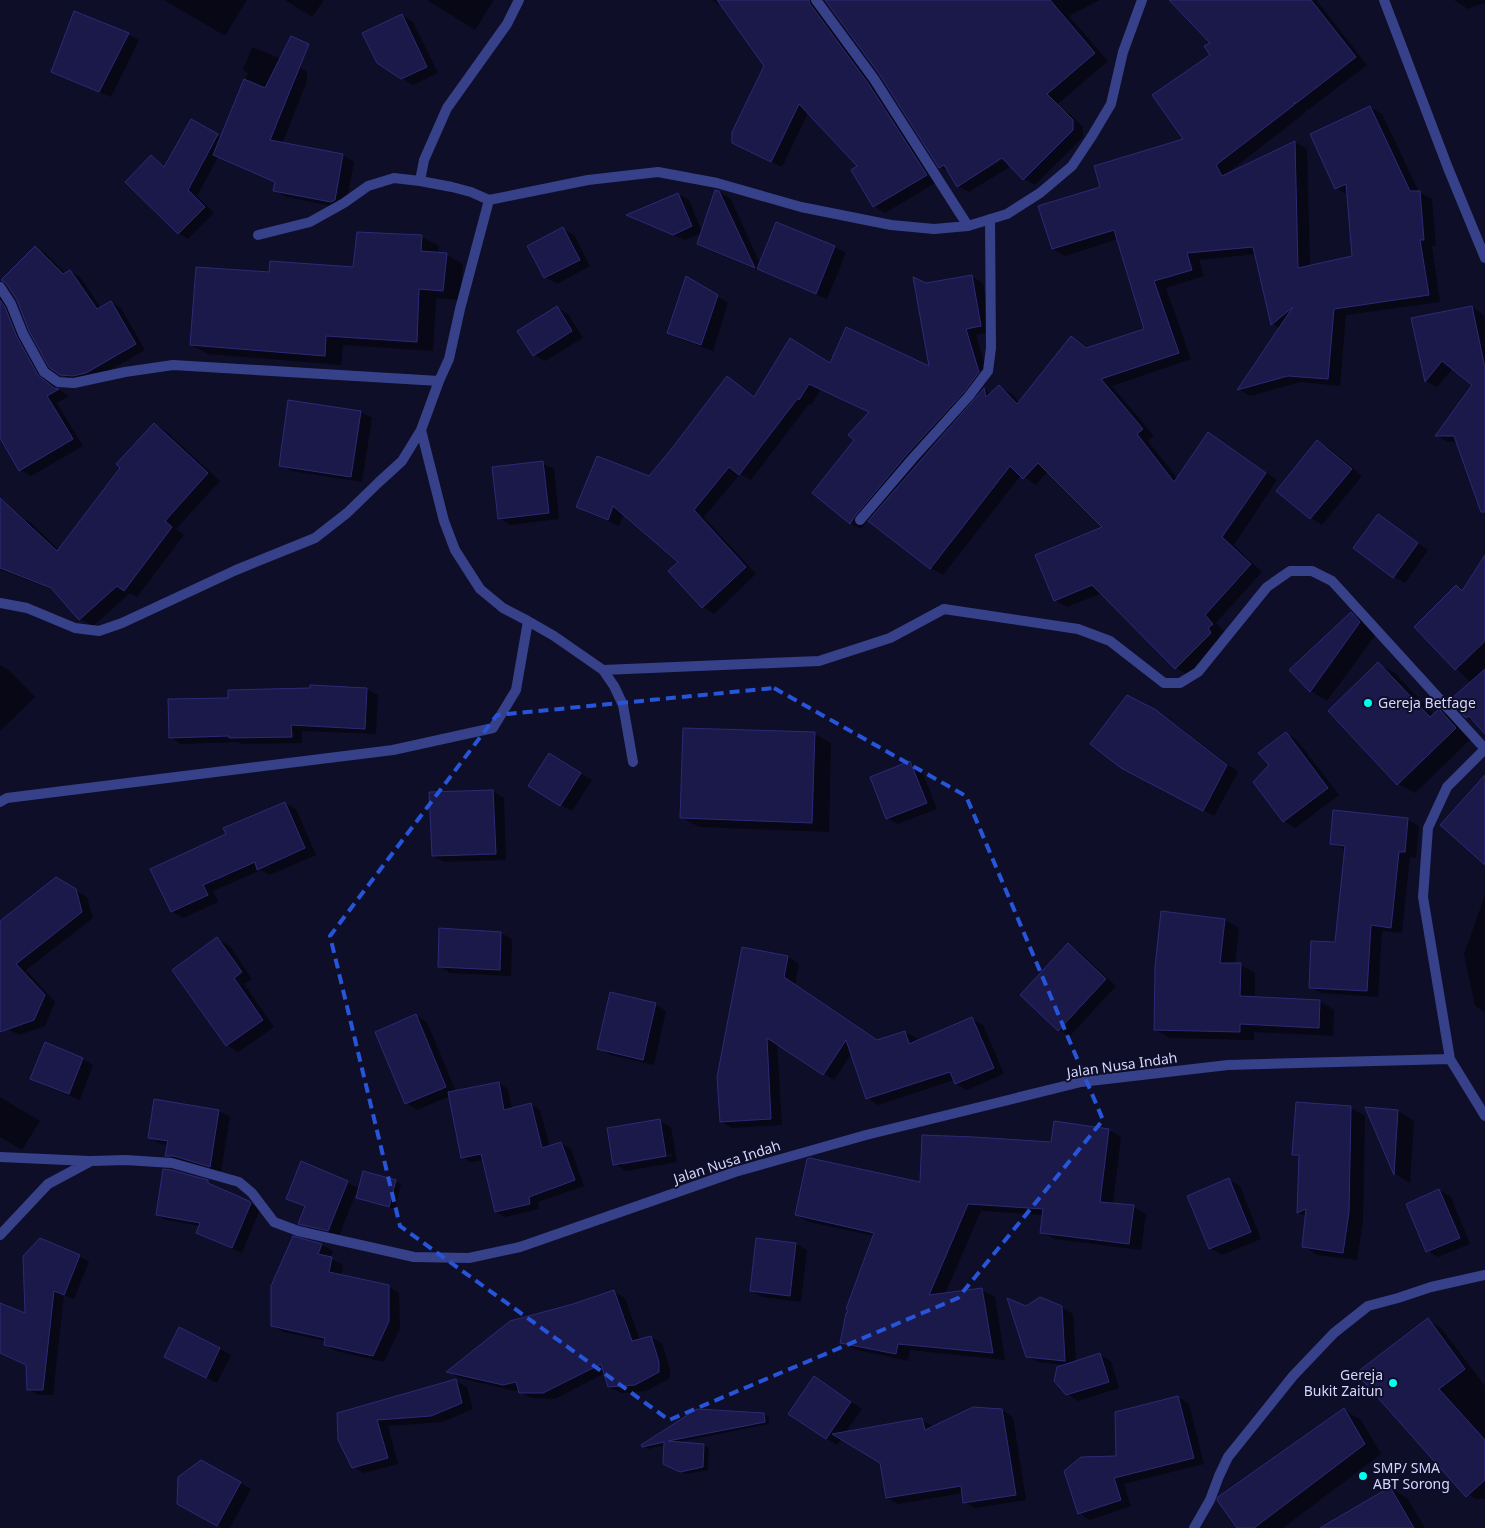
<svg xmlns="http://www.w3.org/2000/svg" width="1485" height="1528" font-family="'Noto Sans',sans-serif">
<rect width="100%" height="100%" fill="#0e0e28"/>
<!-- shadow -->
<path fill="#0007" fill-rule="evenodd" d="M 164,0 L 247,0 L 225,36 Z
M 285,0 L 324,0 L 312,17 Z
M 427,0 L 494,0 L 475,30 Z
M 712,0 L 823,0 L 820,4 L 937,182 L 885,213 L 874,206 L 853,170 L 859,166 L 808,113 L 782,167 L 745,148 L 765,66 L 725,9 Z
M 826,0 L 947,0 L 1059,108 L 1070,114 L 1083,127 L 1083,137 L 1035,185 L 1024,179 L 1011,166 L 969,192 L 958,186 L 950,173 L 940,167 L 881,74 Z
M 993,0 L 1100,0 L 1069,16 L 1108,61 L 1053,108 Z
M 1171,0 L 1318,0 L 1317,1 L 1367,65 L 1308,110 L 1306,109 L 1306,112 L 1226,174 L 1227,175 L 1295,142 L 1307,149 L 1310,267 L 1353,257 L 1348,195 L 1336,188 L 1370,107 L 1382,114 L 1419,192 L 1432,199 L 1436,246 L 1432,246 L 1440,302 L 1346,315 L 1340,386 L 1301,382 L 1250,396 L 1239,389 L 1280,328 L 1272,324 L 1256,254 L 1199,260 L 1204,276 L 1166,288 L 1191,359 L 1112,386 L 1154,436 L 1148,441 L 1178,479 L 1221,441 L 1277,480 L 1234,545 L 1262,572 L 1216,623 L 1224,631 L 1219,636 L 1223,640 L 1188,675 L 1176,668 L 1102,593 L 1067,607 L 1055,600 L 1104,528 L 1048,471 L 1036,485 L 1021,475 L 943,575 L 931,568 L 870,521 L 949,430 L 947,428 L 866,522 L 861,529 L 850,523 L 856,440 L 870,412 L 821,389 L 811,405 L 809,404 L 751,480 L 740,474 L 704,517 L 756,574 L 714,614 L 703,607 L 680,562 L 624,514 L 619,526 L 589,513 L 578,507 L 649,478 L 727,378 L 755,398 L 831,364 L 931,368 L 926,284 L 971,276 L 983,283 L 991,332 L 976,335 L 989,378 L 982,388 L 992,394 L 1000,387 L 1012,394 L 1020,403 L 1072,337 L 1089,349 L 1145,330 L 1118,239 L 1065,256 L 1053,249 L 1102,188 L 1185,140 L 1212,55 L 1211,43 Z
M 1454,0 L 1485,0 L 1485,6 L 1483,3 L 1468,9 Z
M 402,15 L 413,22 L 438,73 L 413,85 L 402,78 Z
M 128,34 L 139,40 L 111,97 L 64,78 L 53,72 Z
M 252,47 L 296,65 L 307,72 L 307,81 L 282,144 L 343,155 L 354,162 L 346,206 L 343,208 L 286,197 L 275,191 L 281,183 L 218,157 L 197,196 L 214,213 L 188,239 L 178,233 L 151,156 L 166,167 L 191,121 L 222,138 L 248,73 L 243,70 Z
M 719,192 L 731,199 L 760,264 L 777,223 L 835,247 L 846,253 L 827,299 L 709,250 L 698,244 L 702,233 L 685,240 L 638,221 L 629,215 L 678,194 L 689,200 L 702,232 Z
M 563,229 L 574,235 L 590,266 L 557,284 L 545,277 L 529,246 Z
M 358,233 L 422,237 L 439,246 L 438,254 L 447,255 L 463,264 L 460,300 L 436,298 L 433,351 L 343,345 L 341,365 L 208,354 L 191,345 L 271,274 L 354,268 Z
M 35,248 L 45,253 L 66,274 L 70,271 L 80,277 L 101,308 L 111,302 L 121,308 L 145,350 L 96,378 L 72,380 L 61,374 Z
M 687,278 L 728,303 L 713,351 L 680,339 L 669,333 Z
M 0,291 L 49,383 L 69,396 L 57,403 L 83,446 L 31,476 L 20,470 L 0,436 Z
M 1472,307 L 1483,314 L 1485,322 L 1485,509 L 1458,442 L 1448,442 L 1437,436 L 1474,385 L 1453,368 L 1437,387 L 1426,381 Z
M 557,308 L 568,314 L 583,338 L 545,361 L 534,355 Z
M 361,412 L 372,418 L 362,482 L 292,471 L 281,465 Z
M 155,424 L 167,432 L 220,481 L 176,529 L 184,535 L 137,597 L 130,593 L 93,626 L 80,619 L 56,591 L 0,570 L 0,515 L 16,515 L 30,522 L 59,550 Z
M 1318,442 L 1329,448 L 1362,476 L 1322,525 L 1311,518 Z
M 542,463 L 554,469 L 559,519 L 510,525 L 499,518 Z
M 1378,516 L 1428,550 L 1405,583 L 1394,577 Z
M 1485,558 L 1485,732 L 1477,723 L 1467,717 L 1471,683 L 1416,627 L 1456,587 L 1463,591 Z
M 1351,614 L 1368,623 L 1377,633 L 1327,701 L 1311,691 L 1291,670 Z
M 1378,664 L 1395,673 L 1434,715 L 1440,711 L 1456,720 L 1472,738 L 1415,793 L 1398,784 Z
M 0,665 L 10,671 L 35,697 L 0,731 Z
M 367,689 L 378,695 L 376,734 L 302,731 L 302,743 L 241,744 L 238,742 L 181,744 L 170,737 L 229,699 Z
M 1156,711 L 1168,718 L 1238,772 L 1214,816 L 1134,774 Z
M 815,734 L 831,743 L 829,832 L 699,827 L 682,818 Z
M 1286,734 L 1297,740 L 1339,795 L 1295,828 L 1284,821 L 1255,782 L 1271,765 Z
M 560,761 L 592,780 L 572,811 L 561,805 Z
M 910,763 L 921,769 L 937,809 L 898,824 L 887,818 Z
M 493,791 L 504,798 L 506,860 L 444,862 L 433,856 Z
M 285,803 L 296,809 L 316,855 L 270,875 L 261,870 L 213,891 L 218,902 L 183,918 L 172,912 L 227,834 Z
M 1408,820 L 1419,826 L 1416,858 L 1410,857 L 1402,933 L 1382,931 L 1378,997 L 1321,993 L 1310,987 L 1336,944 L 1345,850 L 1331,843 Z
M 56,879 L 87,897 L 93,918 L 26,970 L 55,1002 L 45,1026 L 19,1035 L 7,1029 L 0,1021 L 0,923 Z
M 1485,895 L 1485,1012 L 1475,1006 L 1464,954 Z
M 1163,912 L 1225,920 L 1239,928 L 1235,965 L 1240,965 L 1255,973 L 1255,998 L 1320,1001 L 1334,1010 L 1333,1036 L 1254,1032 L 1254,1040 L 1170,1038 L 1156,1030 Z
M 440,930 L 501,933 L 512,939 L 511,976 L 450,973 L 439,966 Z
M 217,939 L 229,945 L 252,979 L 244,984 L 274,1027 L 238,1052 L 227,1045 L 199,1005 Z
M 1068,945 L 1079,951 L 1116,986 L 1070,1036 L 1059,1030 L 1022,995 Z
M 788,957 L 799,964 L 795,985 L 878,1041 L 905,1032 L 916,1038 L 917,1042 L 972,1019 L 983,1025 L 1004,1074 L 967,1090 L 956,1084 L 954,1080 L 878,1105 L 867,1098 L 852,1053 L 834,1080 L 777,1044 L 782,1125 L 732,1128 L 721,1122 ZM 906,1039 L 909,1039 L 912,1050 Z
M 655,1004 L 666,1011 L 654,1065 L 610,1055 L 599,1048 Z
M 416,1016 L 427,1022 L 456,1092 L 499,1083 L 508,1089 L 512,1109 L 530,1104 L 540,1110 L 550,1147 L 561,1143 L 571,1149 L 584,1186 L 538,1202 L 539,1209 L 505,1217 L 496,1212 L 484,1160 L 471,1162 L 462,1157 L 450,1096 L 417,1110 L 406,1103 Z
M 82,1059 L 93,1065 L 80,1100 L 43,1085 L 32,1078 Z
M 0,1097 L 40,1121 L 22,1150 L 0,1137 Z
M 1297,1103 L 1351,1108 L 1365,1116 L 1363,1221 L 1357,1260 L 1317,1255 L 1303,1246 L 1307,1217 L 1298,1212 L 1300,1158 L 1294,1154 Z
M 1367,1109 L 1398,1111 L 1414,1121 L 1410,1183 L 1395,1174 Z
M 219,1111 L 230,1117 L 221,1172 L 178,1161 L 167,1155 L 168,1145 L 160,1144 L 149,1137 Z
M 659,1121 L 671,1127 L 677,1162 L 626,1171 L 615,1164 ZM 672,1154 L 672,1156 L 623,1165 L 623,1162 Z
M 1055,1123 L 1109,1130 L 1121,1137 L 1113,1204 L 1133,1207 L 1146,1214 L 1141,1250 L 1054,1239 L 1042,1232 L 1044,1215 L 981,1211 L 945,1294 L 982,1290 L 995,1297 L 1005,1360 L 910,1350 L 908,1361 L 854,1349 L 841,1342 L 874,1236 L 809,1222 L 796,1215 L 921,1184 L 1052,1143 Z
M 1229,1180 L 1240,1186 L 1261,1239 L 1222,1255 L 1210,1248 L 1189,1197 Z
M 396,1181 L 401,1184 L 395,1209 L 363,1201 L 358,1198 Z
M 207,1182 L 249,1202 L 260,1209 L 242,1253 L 198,1233 L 200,1226 L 166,1220 L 157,1215 Z
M 347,1182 L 358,1188 L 339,1236 L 310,1229 L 300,1223 L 306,1207 L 288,1198 Z
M 1439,1190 L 1451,1197 L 1470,1244 L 1438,1257 L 1427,1251 Z
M 293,1238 L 322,1245 L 333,1251 L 330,1258 L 343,1265 L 341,1276 L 388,1286 L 399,1293 L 400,1328 L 384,1362 L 336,1351 L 325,1345 L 326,1341 L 283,1332 L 272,1326 Z
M 796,1244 L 807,1250 L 801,1302 L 762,1297 L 751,1290 Z
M 79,1256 L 89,1262 L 74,1299 L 64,1295 L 53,1395 L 38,1395 L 28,1389 L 27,1366 L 0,1353 L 0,1304 L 26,1315 Z
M 614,1292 L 625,1298 L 640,1340 L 650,1337 L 662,1343 L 670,1369 L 670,1378 L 646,1391 L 621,1393 L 609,1387 L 605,1373 L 555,1399 L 531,1398 L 520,1392 L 519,1390 L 515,1391 L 459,1378 L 449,1372 L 573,1305 Z
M 1027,1307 L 1062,1307 L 1073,1314 L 1076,1362 L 1100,1355 L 1111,1361 L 1119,1388 L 1078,1401 L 1067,1394 L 1066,1365 L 1038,1362 L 1027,1356 Z
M 1428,1320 L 1441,1328 L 1485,1386 L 1485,1499 L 1476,1499 L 1462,1491 L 1357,1373 Z
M 220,1349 L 231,1355 L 217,1383 L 165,1357 Z
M 456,1381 L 467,1387 L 473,1409 L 442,1422 L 388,1426 L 398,1464 L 364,1473 L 353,1467 L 338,1414 Z
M 825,1384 L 862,1409 L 845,1433 L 922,1420 L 933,1426 L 933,1427 L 1002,1410 L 1013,1417 L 1026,1500 L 975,1508 L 964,1502 L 963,1493 L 898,1504 L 887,1498 L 881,1463 L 841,1439 L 837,1445 L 826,1438 Z
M 1178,1397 L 1189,1404 L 1204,1464 L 1124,1484 L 1131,1506 L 1090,1520 L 1079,1513 L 1118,1458 Z
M 1344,1410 L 1361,1420 L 1381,1454 L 1283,1528 L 1238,1528 Z
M 764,1414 L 769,1417 L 769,1424 L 679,1442 L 704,1445 L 709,1448 L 708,1470 L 686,1474 L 669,1466 L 665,1445 L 648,1449 L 643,1446 Z
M 240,1483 L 251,1489 L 230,1528 L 222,1528 L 178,1503 Z
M 1390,1488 L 1407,1498 L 1425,1528 L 1344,1528 Z"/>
<!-- building -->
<path fill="#1b194a" stroke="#2c2a77" d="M 717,0 L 809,0 L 810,4 L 868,83 L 927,175 L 873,207 L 851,170 L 857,166 L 799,104 L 771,162 L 732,143 L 732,132 L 764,66 Z
M 825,0 L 1050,0 L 1095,53 L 1047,94 L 1073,120 L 1073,130 L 1023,180 L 1002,158 L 957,187 L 944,165 L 939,168 L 880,75 Z
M 1169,0 L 1311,0 L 1356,57 L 1295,104 L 1294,102 L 1294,105 L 1216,165 L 1222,176 L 1295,141 L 1298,268 L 1352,256 L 1346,184 L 1335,189 L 1310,134 L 1370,106 L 1410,191 L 1420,191 L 1424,240 L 1420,240 L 1429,295 L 1334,309 L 1328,379 L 1288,376 L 1237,390 L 1293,307 L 1271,325 L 1253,247 L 1187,253 L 1192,270 L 1154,281 L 1179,353 L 1101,379 L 1143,429 L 1137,434 L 1174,482 L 1208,432 L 1266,473 L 1222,537 L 1251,564 L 1205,615 L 1213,624 L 1208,628 L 1211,633 L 1175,669 L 1092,585 L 1054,601 L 1035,555 L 1102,527 L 1038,463 L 1023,479 L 1010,466 L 930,569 L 868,521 L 984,388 L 986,397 L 999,385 L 1017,404 L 1071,336 L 1086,348 L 1144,329 L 1114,230 L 1052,249 L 1038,206 L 1100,187 L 1094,166 L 1183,139 L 1152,95 L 1210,55 L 1204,46 L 1210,43 Z
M 74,11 L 129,33 L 99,92 L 51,72 Z
M 402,14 L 427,67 L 401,79 L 377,63 L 362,33 Z
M 291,36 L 309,44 L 270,140 L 343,154 L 335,200 L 331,202 L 273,191 L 275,182 L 213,155 L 244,79 L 265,88 Z
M 191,119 L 218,134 L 188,190 L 205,207 L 178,234 L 125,182 L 151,155 L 164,167 Z
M 715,190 L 719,191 L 755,268 L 697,244 Z
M 678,193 L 692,226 L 673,235 L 626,215 Z
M 776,222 L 835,246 L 816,294 L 757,269 Z
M 563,227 L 580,260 L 544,278 L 527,246 Z
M 357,232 L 422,235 L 421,251 L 447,253 L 443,291 L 419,289 L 417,342 L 326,336 L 325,356 L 190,345 L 196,267 L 269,272 L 270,261 L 353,267 Z
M 35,246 L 63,274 L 70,270 L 97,309 L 111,301 L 136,344 L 86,373 L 73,376 L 60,375 L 49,367 L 29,331 L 17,300 L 6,283 L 1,280 Z
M 972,275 L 981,326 L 966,329 L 979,372 L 964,392 L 908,453 L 855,516 L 850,524 L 812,493 L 854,440 L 848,435 L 869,412 L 809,384 L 799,400 L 798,398 L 739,475 L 729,467 L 694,510 L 746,567 L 702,608 L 668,571 L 678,562 L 613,506 L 608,520 L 576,507 L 597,456 L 649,476 L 673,447 L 727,376 L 754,397 L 790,338 L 830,363 L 846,327 L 929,366 L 913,277 L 926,283 Z
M 686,276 L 718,295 L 701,345 L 667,333 Z
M 0,300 L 5,307 L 17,337 L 38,375 L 54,388 L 59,389 L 47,396 L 73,439 L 19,471 L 0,438 Z
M 557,306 L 572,331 L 533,356 L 517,331 Z
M 1472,306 L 1485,368 L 1485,512 L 1481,512 L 1454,436 L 1435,436 L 1472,385 L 1442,361 L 1425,382 L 1411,318 Z
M 288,400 L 361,411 L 351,477 L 279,466 Z
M 154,423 L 208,473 L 165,521 L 172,527 L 124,591 L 117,586 L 79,620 L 51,588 L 0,568 L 0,498 L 57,551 L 120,468 L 116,464 Z
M 1317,440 L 1352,469 L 1310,519 L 1276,491 Z
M 543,461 L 549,513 L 498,519 L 492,467 Z
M 1378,514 L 1418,543 L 1393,578 L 1353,548 Z
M 1485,555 L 1485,641 L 1455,670 L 1414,627 L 1456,585 L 1462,591 Z
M 1351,612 L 1360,622 L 1310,692 L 1289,670 Z
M 1378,662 L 1430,717 L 1439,709 L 1456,728 L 1397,785 L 1328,711 Z
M 1485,669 L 1485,734 L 1469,716 L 1466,718 L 1450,700 Z
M 310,685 L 367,688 L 365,729 L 291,725 L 292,737 L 229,738 L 229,736 L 169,738 L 168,699 L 228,698 L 228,690 L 310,688 Z
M 1127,695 L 1156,710 L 1227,765 L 1203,811 L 1121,768 L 1090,744 Z
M 683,728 L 815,732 L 812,823 L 680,818 Z
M 1286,732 L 1328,788 L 1283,822 L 1253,782 L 1269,765 L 1258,753 Z
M 549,753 L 581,773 L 560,806 L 528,786 Z
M 910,761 L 927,803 L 886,819 L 870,777 Z
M 1485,775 L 1485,865 L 1440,825 Z
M 493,790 L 496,854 L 432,856 L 429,792 Z
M 285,802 L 305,848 L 257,870 L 255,862 L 203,885 L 208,895 L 171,912 L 150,869 L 226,834 L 223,828 Z
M 1333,810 L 1408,818 L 1405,852 L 1399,852 L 1391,928 L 1371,925 L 1367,991 L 1309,988 L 1311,941 L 1335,942 L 1345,846 L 1330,844 Z
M 56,877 L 76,889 L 82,912 L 16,964 L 45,995 L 34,1020 L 0,1032 L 0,921 Z
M 1161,911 L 1225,919 L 1220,963 L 1241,963 L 1240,996 L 1320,1000 L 1319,1028 L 1240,1024 L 1240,1032 L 1154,1030 L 1155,967 Z
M 439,928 L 501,932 L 500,970 L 438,967 Z
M 217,937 L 242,972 L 234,978 L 263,1020 L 226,1046 L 172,970 Z
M 1068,943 L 1106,979 L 1058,1031 L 1020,995 Z
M 742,947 L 788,956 L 784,977 L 877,1040 L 905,1031 L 909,1044 L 972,1017 L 994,1068 L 955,1084 L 950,1072 L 866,1099 L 846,1040 L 823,1075 L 767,1038 L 771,1119 L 720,1122 L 717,1077 Z
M 610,992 L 656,1003 L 643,1060 L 597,1049 Z
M 416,1014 L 446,1087 L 405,1104 L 375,1032 Z
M 45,1042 L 83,1058 L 69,1094 L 30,1079 Z
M 499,1082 L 504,1110 L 531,1103 L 542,1148 L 561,1142 L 575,1180 L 529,1197 L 530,1204 L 495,1212 L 481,1154 L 461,1158 L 448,1092 Z
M 154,1099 L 219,1110 L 210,1167 L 174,1156 L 165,1156 L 168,1141 L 148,1138 Z
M 1296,1102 L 1351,1106 L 1349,1212 L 1343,1253 L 1302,1247 L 1306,1209 L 1297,1213 L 1299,1155 L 1292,1155 Z
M 1365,1107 L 1398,1110 L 1394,1175 Z
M 660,1119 L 666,1156 L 613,1165 L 607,1128 Z
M 1054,1121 L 1109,1129 L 1100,1202 L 1134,1205 L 1129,1244 L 1040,1233 L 1043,1209 L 968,1204 L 929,1295 L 982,1288 L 993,1353 L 898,1344 L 896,1354 L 840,1343 L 846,1313 L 848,1312 L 846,1309 L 874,1233 L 795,1215 L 807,1159 L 810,1158 L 920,1182 L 922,1135 L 974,1137 L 1051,1142 Z
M 301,1161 L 348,1181 L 328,1231 L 298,1224 L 305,1206 L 286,1199 Z
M 163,1169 L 171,1170 L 208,1180 L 208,1183 L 249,1201 L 251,1203 L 232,1248 L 196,1233 L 200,1223 L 156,1215 Z
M 363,1171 L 396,1180 L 389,1207 L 356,1198 Z
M 1229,1178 L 1251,1232 L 1209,1249 L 1187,1196 Z
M 1439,1189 L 1460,1238 L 1426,1252 L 1406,1204 Z
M 293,1236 L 322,1244 L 318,1254 L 332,1257 L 329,1272 L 389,1285 L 389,1321 L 373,1356 L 324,1345 L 325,1338 L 271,1326 L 271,1286 Z
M 40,1238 L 80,1255 L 64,1295 L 54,1291 L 43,1390 L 27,1390 L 26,1365 L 0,1353 L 0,1303 L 25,1313 L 23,1256 Z
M 756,1238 L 796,1243 L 790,1296 L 750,1291 Z
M 614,1290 L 632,1341 L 651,1336 L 659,1362 L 659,1372 L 635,1385 L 608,1387 L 601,1364 L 543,1393 L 519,1393 L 516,1382 L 503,1385 L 446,1372 L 510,1321 L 573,1304 Z
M 1040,1297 L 1062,1306 L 1065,1361 L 1026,1357 L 1007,1298 L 1026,1306 Z
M 1428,1318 L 1465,1369 L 1439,1389 L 1485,1440 L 1485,1480 L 1466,1497 L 1356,1373 Z
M 179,1327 L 220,1348 L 206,1378 L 164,1357 Z
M 1100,1353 L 1109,1382 L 1066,1395 L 1054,1381 L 1057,1367 Z
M 814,1376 L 851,1402 L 826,1439 L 788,1414 Z
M 456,1379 L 462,1403 L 431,1416 L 377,1420 L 388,1458 L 352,1468 L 338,1440 L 337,1413 Z
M 1178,1396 L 1194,1458 L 1114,1478 L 1121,1500 L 1078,1514 L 1064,1471 L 1081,1457 L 1116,1456 L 1115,1412 Z
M 973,1407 L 1002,1409 L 1016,1495 L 963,1503 L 961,1486 L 886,1498 L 880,1463 L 832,1434 L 922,1418 L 925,1430 Z
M 1344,1408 L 1365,1444 L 1254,1528 L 1237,1528 L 1217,1500 L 1218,1497 Z
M 697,1409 L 764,1413 L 765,1422 L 668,1441 L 704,1444 L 703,1467 L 680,1472 L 663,1464 L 664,1442 L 642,1447 L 641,1445 Z
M 201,1460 L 241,1482 L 217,1526 L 177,1504 L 178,1477 Z
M 1390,1487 L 1414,1528 L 1320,1528 Z"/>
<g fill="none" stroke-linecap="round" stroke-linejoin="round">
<!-- minor -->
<path stroke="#374189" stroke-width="10" d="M 816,0 L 874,79 L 968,226
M 1384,0 L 1448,168 L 1485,258
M 420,181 L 424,160 L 447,108 L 507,24 L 519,0
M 258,235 L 310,222 L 344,203 L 368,186 L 394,178 L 420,181 L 452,187 L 471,192 L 489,200 L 588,180 L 658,172 L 717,183 L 801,207 L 891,225 L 934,229 L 968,226 L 1007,214 L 1040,193 L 1072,166 L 1092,136 L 1111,104 L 1123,52 L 1142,0
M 0,287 L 11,304 L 23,334 L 44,372 L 58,382 L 74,383 L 125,372 L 173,365 L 439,381 L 449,359 L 460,309 L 489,200
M 421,430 L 444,521 L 455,550 L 480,589 L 503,608 L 528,621 L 554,636 L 603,670 L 614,686 L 623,705 L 633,762
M 860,520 L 913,458 L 969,396 L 988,371 L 991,348 L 990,219
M 0,603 L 27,608 L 75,628 L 99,631 L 122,623 L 236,570 L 315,538 L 347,513 L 379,482 L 402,461 L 421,430 L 439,381
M 603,670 L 819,661 L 890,638 L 944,609 L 1078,629 L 1110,641 L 1164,683 L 1180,683 L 1198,672 L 1267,587 L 1290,571 L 1312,571 L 1332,581 L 1485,749
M 0,802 L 7,798 L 393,750 L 493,728 L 516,690 L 528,621
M 1450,1059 L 1423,897 L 1428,828 L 1447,787 L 1485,749
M 0,1157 L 89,1161
M 0,1235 L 48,1184 L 91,1161 L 126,1160 L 172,1163 L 239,1182 L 252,1193 L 274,1222 L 298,1231 L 414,1257 L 469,1258 L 520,1247 L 735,1172 L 866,1135 L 1081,1082 L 1228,1065 L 1450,1059 L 1485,1116
M 1194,1528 L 1210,1500 L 1219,1476 L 1228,1457 L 1293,1376 L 1334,1333 L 1368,1306 L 1398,1298 L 1431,1287 L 1485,1275"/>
</g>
<!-- marked area -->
<path fill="none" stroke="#2655da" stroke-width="4" stroke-dasharray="10 6" stroke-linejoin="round" d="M 774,688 L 966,796 L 1103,1120 L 958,1298 L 669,1420 L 400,1226 L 330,936 L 497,715 Z"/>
<!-- markers -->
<g fill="#01ffee" stroke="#0e0e28" stroke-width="2">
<circle cx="1368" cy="703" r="5"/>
<circle cx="1393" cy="1383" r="5"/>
<circle cx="1363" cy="1476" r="5"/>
</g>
<g text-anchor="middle" stroke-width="4" stroke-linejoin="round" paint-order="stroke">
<!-- poi labels -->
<g font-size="14" fill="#d5d7ff" stroke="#0e0e28" text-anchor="start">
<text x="1378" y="708">Gereja Betfage</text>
<text x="1383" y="1380" text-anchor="end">Gereja<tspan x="1383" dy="16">Bukit Zaitun</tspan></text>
<text x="1373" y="1473">SMP/ SMA<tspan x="1373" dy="16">ABT Sorong</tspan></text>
</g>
<!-- street labels -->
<g font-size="14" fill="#d5d7ff" stroke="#0e0e28">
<text transform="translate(1122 1065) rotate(-8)" y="5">Jalan Nusa Indah</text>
<text transform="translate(727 1162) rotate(-18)" y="5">Jalan Nusa Indah</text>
</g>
</g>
</svg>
